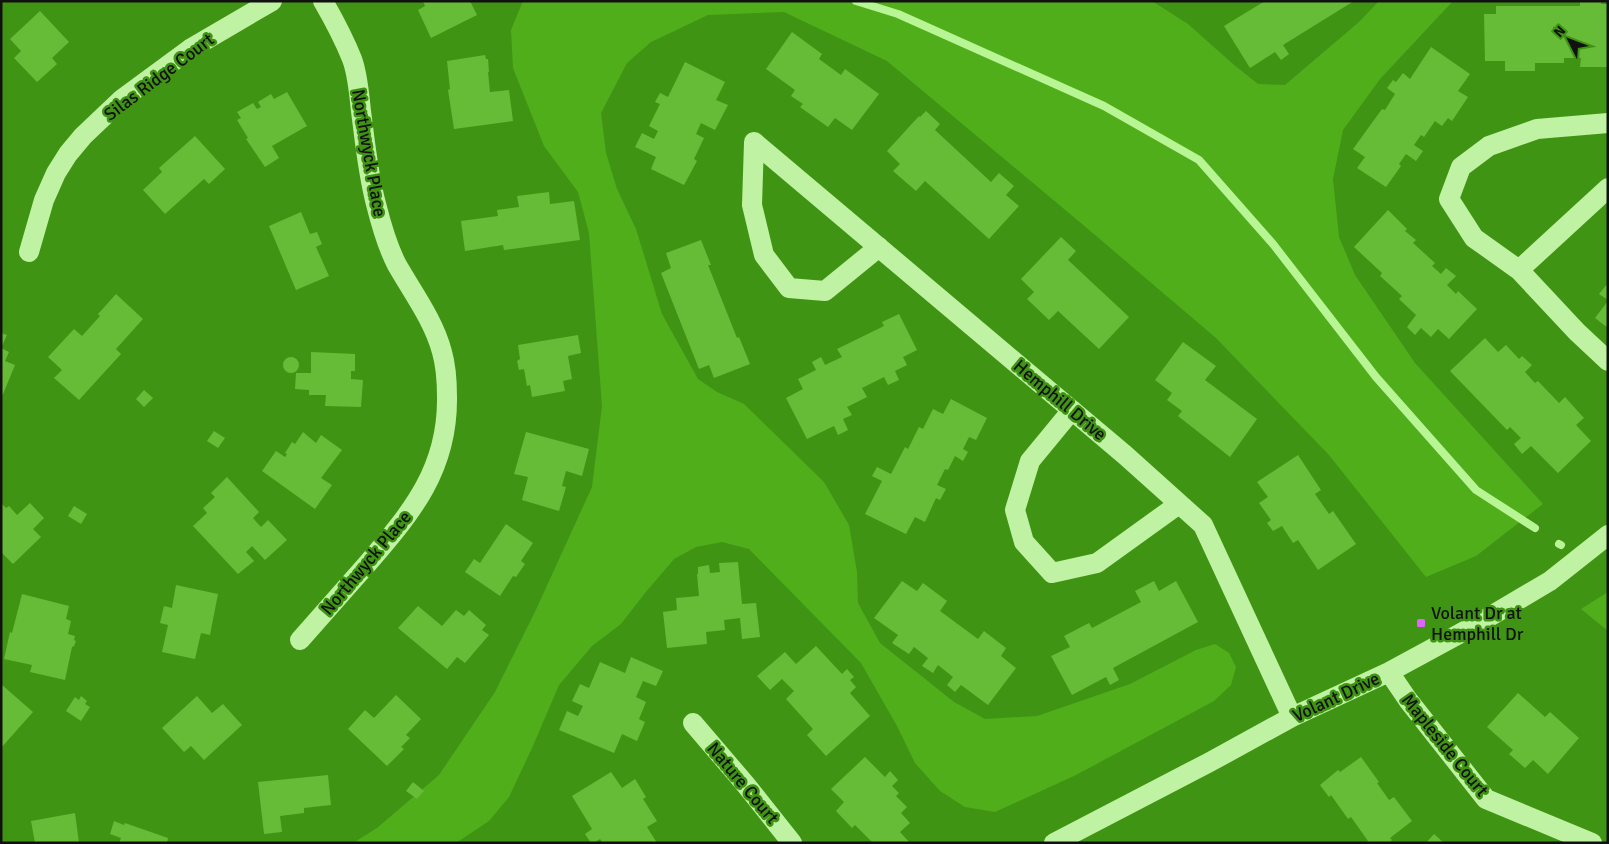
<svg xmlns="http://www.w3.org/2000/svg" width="1609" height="844" font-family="Signika,sans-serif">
<rect width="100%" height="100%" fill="#409413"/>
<!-- green -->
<path fill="#50ae1b" d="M 523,1 L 1152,1 L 1188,24 L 1233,64 L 1258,84 L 1285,85 L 1359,22 L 1379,1 L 1453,1 L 1380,79 L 1343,130 L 1333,179 L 1339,237 L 1355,275 L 1415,363 L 1543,504 L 1476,556 L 1426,577 L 1329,455 L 1216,338 L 1088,229 L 887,61 L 784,12 L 708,15 L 651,42 L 627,63 L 601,113 L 606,153 L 617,189 L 636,229 L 662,314 L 698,379 L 717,392 L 744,404 L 824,482 L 849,525 L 857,572 L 858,603 L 880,643 L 954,702 L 985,719 L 1037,716 L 1130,684 L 1196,650 L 1215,644 L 1229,653 L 1236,667 L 1231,685 L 1214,701 L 1076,775 L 995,812 L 965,807 L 940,791 L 915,763 L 897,726 L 861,663 L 749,549 L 722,542 L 696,547 L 674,559 L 645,593 L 621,624 L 592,646 L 559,685 L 532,748 L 509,797 L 489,821 L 456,843 L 353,843 L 377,828 L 439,775 L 495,692 L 534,614 L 592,487 L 602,406 L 589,233 L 578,192 L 544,146 L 513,68 L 511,30 Z
M 1608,592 L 1608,631 L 1581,609 Z"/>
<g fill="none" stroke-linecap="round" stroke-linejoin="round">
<!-- stream -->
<path stroke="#b8f594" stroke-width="8" d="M 856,1 L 898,14 L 1104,106 L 1199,160 L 1273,244 L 1376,377 L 1476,490 L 1535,528
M 1559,544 L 1561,545"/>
</g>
<!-- building -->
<path fill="#66bb37" d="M 423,1 L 470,1 L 477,15 L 431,38 L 418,10 L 425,6 Z
M 1265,1 L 1354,1 L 1283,45 L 1289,54 L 1281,60 L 1275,52 L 1250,68 L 1224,26 Z
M 1580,1 L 1601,1 L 1601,4 L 1608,4 L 1608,67 L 1580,67 L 1581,58 L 1564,58 L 1564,63 L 1535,63 L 1535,71 L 1505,71 L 1505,61 L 1485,61 L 1484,14 L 1496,14 L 1496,6 L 1580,6 Z
M 40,11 L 69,42 L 52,58 L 57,64 L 37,82 L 14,58 L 21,51 L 10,39 Z
M 792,32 L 822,54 L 819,59 L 841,75 L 845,69 L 879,94 L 852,130 L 835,118 L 828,127 L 800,107 L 803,104 L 791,96 L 795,90 L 766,69 Z
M 1431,47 L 1470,74 L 1458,91 L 1468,97 L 1452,121 L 1448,118 L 1442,126 L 1435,121 L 1424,137 L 1421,135 L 1414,145 L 1423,151 L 1416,161 L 1406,154 L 1399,164 L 1401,166 L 1386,187 L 1357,168 L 1365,157 L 1353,149 L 1382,109 L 1385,110 L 1395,94 L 1387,88 L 1393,80 L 1396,82 L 1403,73 L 1410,79 Z
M 485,55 L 486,59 L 488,59 L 489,72 L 488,72 L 490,92 L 509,90 L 513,121 L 454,129 L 448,90 L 450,89 L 447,61 Z
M 685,62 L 725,82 L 716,100 L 728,105 L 715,130 L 701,123 L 696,134 L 704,138 L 694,159 L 697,161 L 684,185 L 651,169 L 656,157 L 635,147 L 642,133 L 654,139 L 658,131 L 649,126 L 660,104 L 655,102 L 660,93 L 668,97 Z
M 287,92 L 307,126 L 272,146 L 279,158 L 265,167 L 246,139 L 248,138 L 237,120 L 241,118 L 237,112 L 253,103 L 257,109 L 261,107 L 258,102 L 271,94 L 274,99 Z
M 926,111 L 940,124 L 935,130 L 991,182 L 999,173 L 1014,186 L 1006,195 L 1019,206 L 989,239 L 925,181 L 916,191 L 893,171 L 900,164 L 887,151 L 919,116 L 920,117 Z
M 195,136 L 225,169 L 209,184 L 204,179 L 165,214 L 143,190 L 162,172 L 159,168 Z
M 549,192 L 550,204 L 574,201 L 580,240 L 504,250 L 503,245 L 465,251 L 461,221 L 498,216 L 497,210 L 519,207 L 517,196 Z
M 1388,210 L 1407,229 L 1405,231 L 1416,240 L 1413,243 L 1435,263 L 1432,266 L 1441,274 L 1446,268 L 1456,276 L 1447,285 L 1456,294 L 1458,291 L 1477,309 L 1449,339 L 1438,329 L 1431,337 L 1421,328 L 1415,335 L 1407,327 L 1416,315 L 1399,299 L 1402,296 L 1380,276 L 1382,273 L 1354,247 Z
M 301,212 L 310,234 L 317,232 L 322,244 L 316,247 L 329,276 L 296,290 L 269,226 Z
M 1061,237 L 1076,251 L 1068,260 L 1129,317 L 1099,349 L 1058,311 L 1049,320 L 1027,299 L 1034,292 L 1021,279 Z
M 701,240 L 711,265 L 708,265 L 737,338 L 739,337 L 750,364 L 714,378 L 709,365 L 699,369 L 661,273 L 671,268 L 666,253 Z
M 1608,283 L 1608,300 L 1599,294 Z
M 116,294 L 143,319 L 116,349 L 121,354 L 79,400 L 54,378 L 62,370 L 48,357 L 74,329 L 82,336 L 100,316 L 98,314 Z
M 1608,301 L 1608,328 L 1595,318 Z
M 899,314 L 917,350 L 903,357 L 907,365 L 895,371 L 899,380 L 888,385 L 884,377 L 862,388 L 867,397 L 847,407 L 852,415 L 843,419 L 848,430 L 838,435 L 834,426 L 807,439 L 786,398 L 803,389 L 798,379 L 816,370 L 812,362 L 821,357 L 825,365 L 842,357 L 837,349 L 884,326 L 882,322 Z
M 1,333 L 7,335 L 1,348 Z
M 578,335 L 581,353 L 568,356 L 572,379 L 563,381 L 565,391 L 532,397 L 530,385 L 527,386 L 524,369 L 519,370 L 517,361 L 520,359 L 518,345 Z
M 1485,338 L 1498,352 L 1506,345 L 1519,359 L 1522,356 L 1532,365 L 1525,372 L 1535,383 L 1538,381 L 1559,403 L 1565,397 L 1584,418 L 1576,425 L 1591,441 L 1558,473 L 1531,446 L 1522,454 L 1514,444 L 1521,438 L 1510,427 L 1507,430 L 1450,371 Z
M 1183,342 L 1216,366 L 1205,380 L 1257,419 L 1230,457 L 1178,416 L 1182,411 L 1167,400 L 1172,393 L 1155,380 Z
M 1,348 L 9,352 L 5,361 L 15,365 L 1,399 Z
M 311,352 L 355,354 L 355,371 L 351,371 L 351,379 L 363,380 L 361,407 L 325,406 L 326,395 L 309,395 L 309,390 L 295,389 L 296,373 L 311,373 Z
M283 365a8 8 0 1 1 16 0a8 8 0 1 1-16 0Z
M 144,390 L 153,398 L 144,407 L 136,399 Z
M 951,399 L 987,418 L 976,440 L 969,437 L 963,449 L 968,452 L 963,461 L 955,456 L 948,470 L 945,469 L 937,485 L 946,489 L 940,500 L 936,498 L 925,522 L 915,517 L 906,534 L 865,514 L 882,481 L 872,476 L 877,467 L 891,474 L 905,447 L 908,449 L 919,427 L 923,429 L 933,409 L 943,414 Z
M 214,431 L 225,438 L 218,448 L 207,441 Z
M 303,432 L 316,443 L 321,435 L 342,450 L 321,478 L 332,485 L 315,509 L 262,471 L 276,451 L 285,457 L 287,454 L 285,453 L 292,442 L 295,444 Z
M 526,432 L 589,449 L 582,476 L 566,471 L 562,486 L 566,487 L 559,511 L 522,500 L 528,477 L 514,474 Z
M 1298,455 L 1321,490 L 1315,494 L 1329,514 L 1333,511 L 1356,544 L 1318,570 L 1298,540 L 1293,543 L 1282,526 L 1273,531 L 1267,523 L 1271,520 L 1259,503 L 1268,497 L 1257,482 Z
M 227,477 L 259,512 L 253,518 L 261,527 L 268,520 L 287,540 L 265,560 L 252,546 L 246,552 L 254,561 L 238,574 L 193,526 L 207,513 L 203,508 L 215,497 L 211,493 Z
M 1,503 L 6,508 L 9,506 L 17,515 L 30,503 L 44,518 L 33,529 L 41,537 L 13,564 L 1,552 Z
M 74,506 L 87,514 L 81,524 L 68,516 Z
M 506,524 L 533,543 L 521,561 L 525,564 L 516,577 L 513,576 L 500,596 L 465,572 L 474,559 L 480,563 Z
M 738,562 L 742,604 L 756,603 L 760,637 L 742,639 L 740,618 L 724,620 L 725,630 L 706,632 L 707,644 L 667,648 L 663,612 L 677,610 L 676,598 L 699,596 L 697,574 L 698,574 L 698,567 L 709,565 L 710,573 L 720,572 L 719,563 Z
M 902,581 L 917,591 L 923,583 L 947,601 L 940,611 L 978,639 L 984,631 L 1006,648 L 1001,656 L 1016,668 L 988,705 L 961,685 L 955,692 L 947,685 L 953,677 L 938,665 L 933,673 L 922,666 L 928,658 L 914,647 L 909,654 L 892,643 L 898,635 L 874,618 Z
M 1154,581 L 1159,591 L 1176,581 L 1198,622 L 1113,668 L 1119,680 L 1110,685 L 1106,677 L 1072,695 L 1051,656 L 1070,647 L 1064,636 L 1089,623 L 1092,628 L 1141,602 L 1135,591 Z
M 176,585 L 218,594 L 210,635 L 201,633 L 195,659 L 162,652 L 168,625 L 160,623 L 164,606 L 172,608 Z
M 22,594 L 69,606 L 66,619 L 71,621 L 68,634 L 75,636 L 74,640 L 76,641 L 74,646 L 72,647 L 65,680 L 30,672 L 32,665 L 4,659 L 10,632 L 12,633 Z
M 418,606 L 442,626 L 456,610 L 464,616 L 469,610 L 486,625 L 482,630 L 489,635 L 465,663 L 457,657 L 447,669 L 398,628 Z
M 816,646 L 842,674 L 847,669 L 854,677 L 850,680 L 856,687 L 850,693 L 870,716 L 826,756 L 807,735 L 813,729 L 786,699 L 794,691 L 782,679 L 770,690 L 757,676 L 785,652 L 796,664 Z
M 631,657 L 663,671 L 656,686 L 643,681 L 636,697 L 646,702 L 639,719 L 645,722 L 637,741 L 622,734 L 614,753 L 559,730 L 567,711 L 578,716 L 583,706 L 572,701 L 580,684 L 589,688 L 600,662 L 625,673 Z
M 1,684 L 33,712 L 1,748 Z
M 1518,693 L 1545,717 L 1550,712 L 1579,738 L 1548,774 L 1533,760 L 1525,768 L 1509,754 L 1513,750 L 1487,727 Z
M 396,695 L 421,719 L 406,735 L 410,738 L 401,747 L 404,749 L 387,766 L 348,729 L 365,710 L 374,718 Z
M 81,696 L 87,701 L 85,704 L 90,707 L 81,721 L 66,711 L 75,697 L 79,700 Z
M 197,696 L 212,713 L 223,704 L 242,725 L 204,760 L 191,746 L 184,752 L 162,728 Z
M 865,757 L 885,777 L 890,771 L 898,780 L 892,786 L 899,793 L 896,796 L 907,807 L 901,813 L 910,823 L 900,832 L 910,843 L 873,843 L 855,825 L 852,828 L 836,811 L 844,802 L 831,789 Z
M 1361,757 L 1379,782 L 1377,783 L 1389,800 L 1394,797 L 1412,821 L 1390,838 L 1392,840 L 1389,843 L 1365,843 L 1368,841 L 1351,817 L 1348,819 L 1331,795 L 1329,797 L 1320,785 L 1338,770 L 1340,772 Z
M 611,772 L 622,788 L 635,779 L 646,797 L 643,799 L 657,821 L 647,827 L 657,843 L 603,843 L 600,839 L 594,843 L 591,843 L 585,834 L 592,829 L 572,796 Z
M 328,775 L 331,805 L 304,808 L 304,813 L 280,816 L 282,832 L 264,834 L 258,782 Z
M 413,782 L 424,791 L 417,799 L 406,791 Z
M 75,813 L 79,843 L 35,843 L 31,821 Z
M 114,821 L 124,825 L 125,823 L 168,838 L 167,843 L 119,843 L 121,838 L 110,834 Z
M 1434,834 L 1444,843 L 1426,843 Z"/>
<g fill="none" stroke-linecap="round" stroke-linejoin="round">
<!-- street -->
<path stroke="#bff2a2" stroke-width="20" d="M 1608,123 L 1537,129 L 1489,146 L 1461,167 L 1449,199 L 1474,238 L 1519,270 L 1577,332 L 1608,361
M 754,142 L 1125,455 L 1203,525 L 1292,717
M 754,142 L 752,205 L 764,255 L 789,288 L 825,291 L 879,247
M 29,252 L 44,200 L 56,173 L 68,154 L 83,136 L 122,99 L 190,49 L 272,1
M 1519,270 L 1608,188
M 1072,410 L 1030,461 L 1015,510 L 1024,542 L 1052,573 L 1097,563 L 1179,504
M 300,640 C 323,614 345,589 368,563 C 412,512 448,469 447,397 C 447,383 446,366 442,352 C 434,321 413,293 397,265 C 387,246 381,224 376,204 C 368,174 365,142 361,111 C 359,94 358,75 352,59 C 344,39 334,20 323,1
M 1389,672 L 1408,700 L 1486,799 L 1592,843
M 693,723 L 746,785 L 792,843
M 1054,843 L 1208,763 L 1292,717 L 1389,672 L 1472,627 L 1550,581 L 1608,535"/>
</g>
<!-- markers -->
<rect fill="#e063ff" stroke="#409413" stroke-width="2" x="1416" y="618" width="10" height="10" rx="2.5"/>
<g text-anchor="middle" stroke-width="5" stroke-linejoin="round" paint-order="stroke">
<!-- street labels -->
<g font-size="18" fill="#111" stroke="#409413">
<text transform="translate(159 77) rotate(-37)" y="6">Silas Ridge Court</text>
<text transform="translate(369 153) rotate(80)" y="6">Northwyck Place</text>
<text transform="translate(1060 400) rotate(40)" y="6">Hemphill Drive</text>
<text transform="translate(366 563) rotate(-50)" y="6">Northwyck Place</text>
<text transform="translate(1336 697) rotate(-25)" y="6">Volant Drive</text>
<text transform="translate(1445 745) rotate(51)" y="6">Mapleside Court</text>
<text transform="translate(743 783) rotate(50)" y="6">Nature Court</text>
</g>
<!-- poi labels -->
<g font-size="18" fill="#111" stroke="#409413" text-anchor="start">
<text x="1431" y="619">Volant Dr at<tspan x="1431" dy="21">Hemphill Dr</tspan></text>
</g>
</g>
<!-- border -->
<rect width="1609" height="844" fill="none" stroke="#111111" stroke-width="5"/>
<!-- north arrow -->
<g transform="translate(1569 40) rotate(312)" stroke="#409413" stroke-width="4" paint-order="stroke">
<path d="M0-4L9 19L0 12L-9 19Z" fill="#111111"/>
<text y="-8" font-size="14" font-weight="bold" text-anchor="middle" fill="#111111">N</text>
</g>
</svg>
